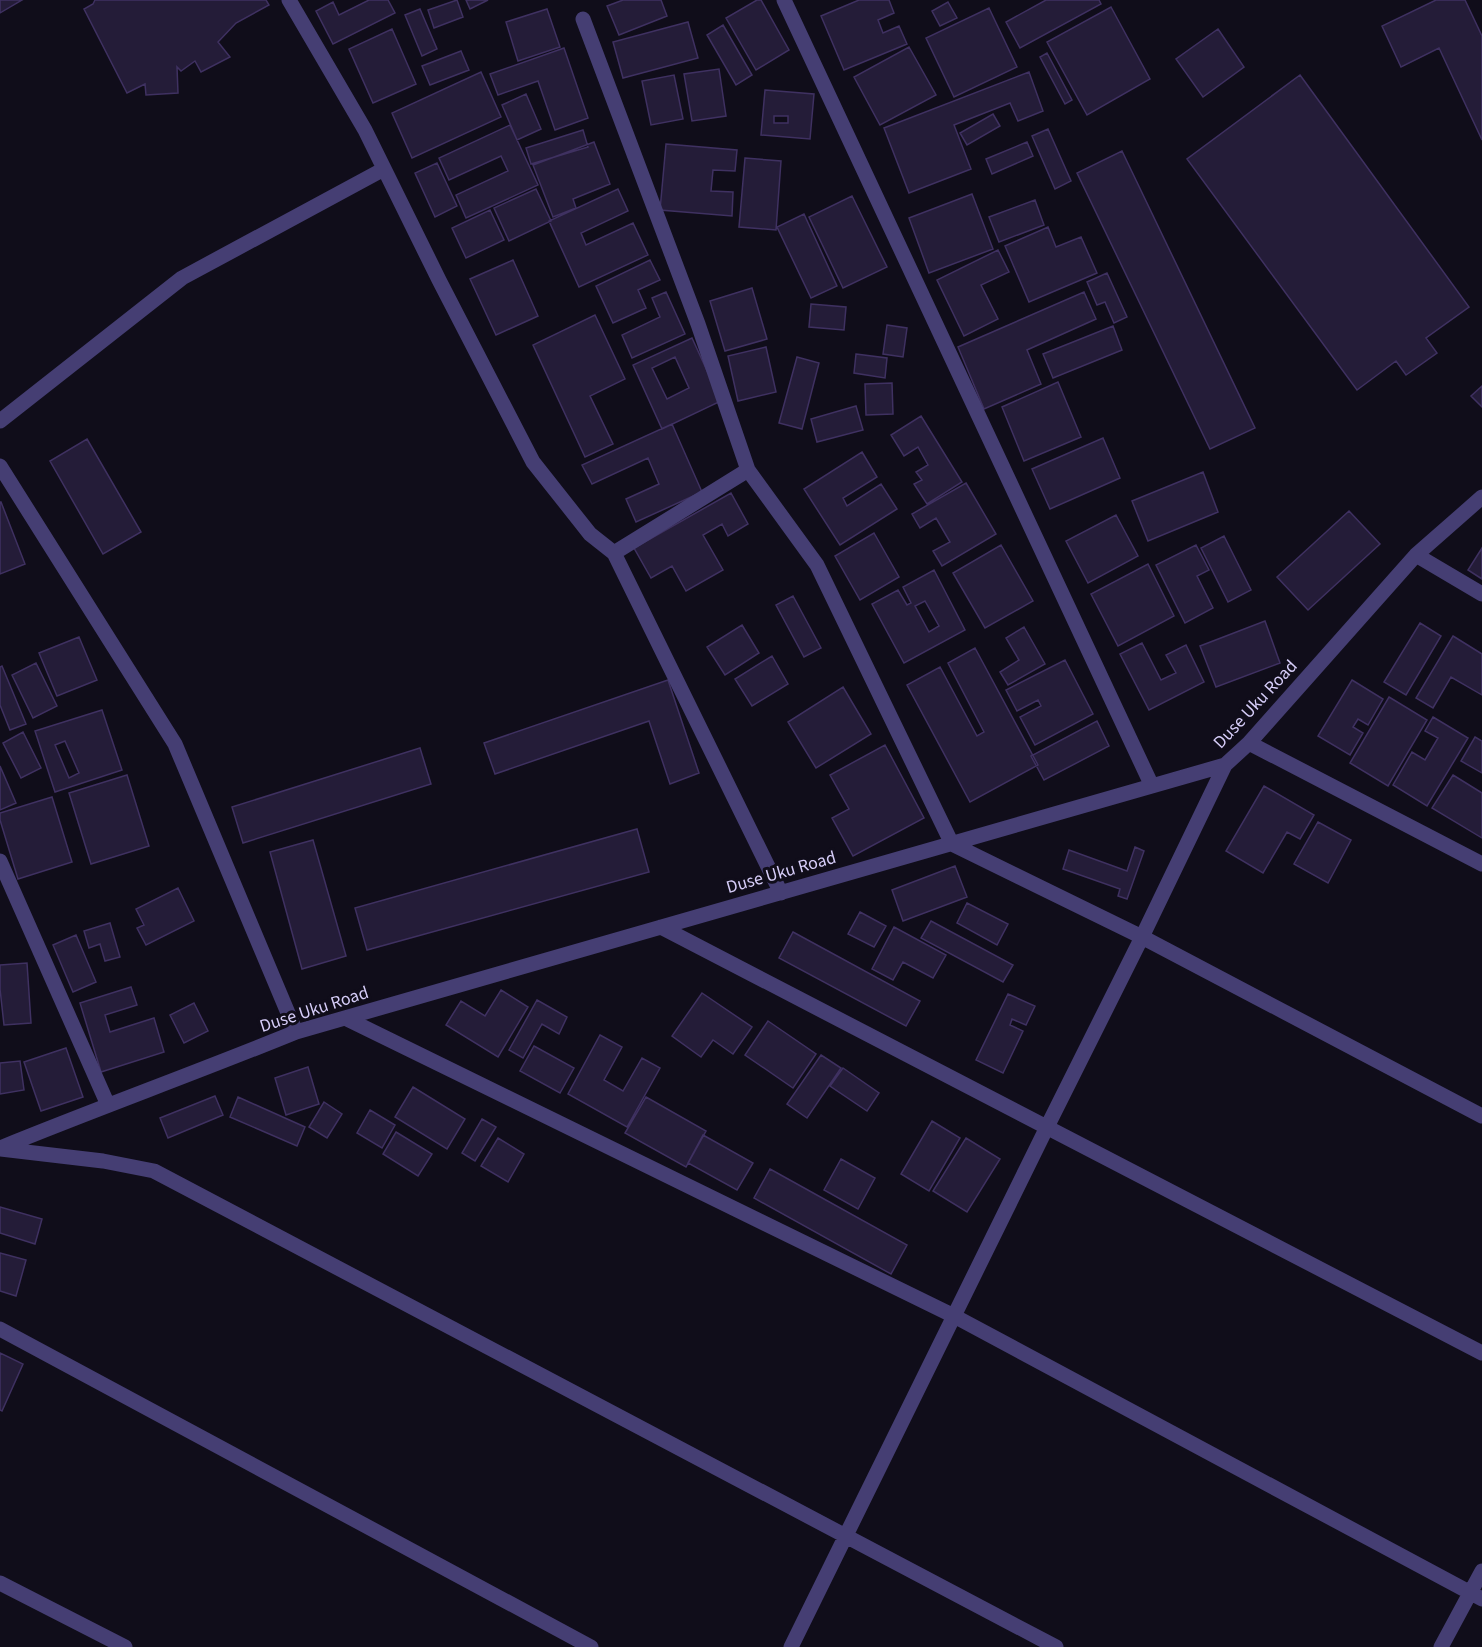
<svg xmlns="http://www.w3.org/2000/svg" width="1482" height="1647" font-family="'Source Sans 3',sans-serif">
<rect width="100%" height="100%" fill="#100d1a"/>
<!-- building -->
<path fill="#241c38" stroke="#3f3161" stroke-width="1.5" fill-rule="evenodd" d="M 0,0 L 22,0 L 0,13 Z
M 95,0 L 266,0 L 269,5 L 236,23 L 218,42 L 230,57 L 201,72 L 195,61 L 181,71 L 177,67 L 178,93 L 146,95 L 145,84 L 127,93 L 84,9 L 93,4 Z
M 369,0 L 388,0 L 395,13 L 333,44 L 316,11 L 333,2 L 339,15 Z
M 457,0 L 463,17 L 434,28 L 428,10 Z
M 466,0 L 488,0 L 470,9 Z
M 623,0 L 661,0 L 667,16 L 619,35 L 607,6 Z
M 757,0 L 761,0 L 789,50 L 756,70 L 726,18 Z
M 859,0 L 889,0 L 894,13 L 878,20 L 883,33 L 899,26 L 907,44 L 844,70 L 821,16 Z
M 1046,0 L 1099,0 L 1101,4 L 1020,48 L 1006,22 Z
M 1436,0 L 1465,0 L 1482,36 L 1482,140 L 1439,48 L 1401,67 L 1382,26 Z
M 948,2 L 957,18 L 940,26 L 932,11 Z
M 1111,7 L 1150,79 L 1087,115 L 1047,42 Z
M 989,8 L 1017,67 L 954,97 L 926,38 Z
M 420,9 L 437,49 L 422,56 L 405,15 Z
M 547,9 L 560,47 L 518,61 L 506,22 Z
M 688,22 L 698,58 L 623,78 L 613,42 Z
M 723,25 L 752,75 L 736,85 L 707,35 Z
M 392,29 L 416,84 L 373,103 L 349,49 Z
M 1218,29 L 1244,67 L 1203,97 L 1176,59 Z
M 909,47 L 936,95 L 880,125 L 854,77 Z
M 564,48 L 588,118 L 555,130 L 538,81 L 498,95 L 490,74 Z
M 461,51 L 469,70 L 430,85 L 422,66 Z
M 1047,53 L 1072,100 L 1065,104 L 1040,57 Z
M 719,69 L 726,116 L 692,121 L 684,74 Z
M 481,72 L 501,117 L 412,158 L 392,113 Z
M 1029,72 L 1043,111 L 1018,121 L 1010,103 L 954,125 L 971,169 L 909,193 L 884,128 Z
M 674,75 L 683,119 L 651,125 L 642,81 Z
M 1300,75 L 1469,307 L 1426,338 L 1437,353 L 1406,375 L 1396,361 L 1357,390 L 1187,159 Z
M 765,90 L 814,94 L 810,139 L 761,135 ZM 774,116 L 788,116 L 788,123 L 774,123 Z
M 526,94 L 541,129 L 517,140 L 502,105 Z
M 993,114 L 1000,126 L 967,145 L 960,133 Z
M 510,125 L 538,185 L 466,218 L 456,195 L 508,171 L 501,156 L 449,180 L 439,158 Z
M 1048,129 L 1071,181 L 1055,189 L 1032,136 Z
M 583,130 L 588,147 L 531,164 L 526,148 Z
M 594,142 L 610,184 L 573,199 L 576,208 L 553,217 L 533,165 Z
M 1027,142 L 1033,156 L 992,174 L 986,159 Z
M 666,144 L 737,150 L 735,171 L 713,170 L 711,191 L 733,192 L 732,216 L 660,210 Z
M 1122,151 L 1255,428 L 1210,449 L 1077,173 Z
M 745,158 L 781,161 L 776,230 L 739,227 Z
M 437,163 L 457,206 L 435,217 L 415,173 Z
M 536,189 L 551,221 L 509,241 L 494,208 Z
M 618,189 L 628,211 L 581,233 L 586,245 L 633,223 L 648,255 L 579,287 L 549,221 Z
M 972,194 L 993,249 L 929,273 L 909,218 Z
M 852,196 L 887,267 L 843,288 L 809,217 Z
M 1035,200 L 1044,225 L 999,242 L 989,217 Z
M 490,210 L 504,240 L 466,258 L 452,228 Z
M 804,214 L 837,286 L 811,298 L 777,227 Z
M 1048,227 L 1056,247 L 1081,237 L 1097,273 L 1029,302 L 1005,246 Z
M 998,250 L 1009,272 L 981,285 L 998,319 L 964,336 L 937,280 Z
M 513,260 L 538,316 L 496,335 L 470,279 Z
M 650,260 L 660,280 L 638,290 L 646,308 L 613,323 L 596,286 Z
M 1107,273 L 1127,317 L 1114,323 L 1105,302 L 1097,305 L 1087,282 Z
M 752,288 L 767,339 L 725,351 L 710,301 Z
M 666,292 L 685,334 L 632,358 L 622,335 L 660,317 L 652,298 Z
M 1084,292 L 1096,319 L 1027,350 L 1041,384 L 984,409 L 958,347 Z
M 811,304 L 846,307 L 844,330 L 809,327 Z
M 595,315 L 625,379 L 590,396 L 613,444 L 585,457 L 533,345 Z
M 887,325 L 907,328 L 903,357 L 883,354 Z
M 1113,326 L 1122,350 L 1053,378 L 1043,354 Z
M 692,338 L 721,401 L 662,429 L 633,365 ZM 675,357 L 689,388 L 667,399 L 652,368 Z
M 766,347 L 776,392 L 738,401 L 728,356 Z
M 856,354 L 887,358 L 885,378 L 854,373 Z
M 797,357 L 819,363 L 802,429 L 779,423 Z
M 1058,382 L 1081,437 L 1024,461 L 1002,407 Z
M 892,383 L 893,414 L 866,415 L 865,384 Z
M 1482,386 L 1482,407 L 1471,396 Z
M 856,406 L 863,430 L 817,442 L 811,419 Z
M 921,416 L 962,482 L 927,504 L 914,484 L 922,480 L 916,472 L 928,465 L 918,447 L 904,456 L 891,435 Z
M 672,424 L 702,492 L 636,522 L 626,499 L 659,484 L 648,458 L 592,484 L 582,465 Z
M 1103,438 L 1120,478 L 1050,509 L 1032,469 Z
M 87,439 L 141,532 L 103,554 L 50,461 Z
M 862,452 L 877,477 L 843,498 L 847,506 L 881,484 L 897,509 L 840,545 L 804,489 Z
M 1203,472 L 1218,512 L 1148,541 L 1132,501 Z
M 966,483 L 996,534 L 942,566 L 933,551 L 950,542 L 936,518 L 920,528 L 912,514 Z
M 731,493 L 748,524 L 728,536 L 722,524 L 703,535 L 723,570 L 686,591 L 672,566 L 651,578 L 634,548 Z
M 0,502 L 1,502 L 25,564 L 0,574 Z
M 1349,511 L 1380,544 L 1308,610 L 1277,577 Z
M 1116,515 L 1138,556 L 1088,583 L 1066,541 Z
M 874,533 L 899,577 L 860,600 L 835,556 Z
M 1224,536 L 1251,590 L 1228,602 L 1201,548 Z
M 1001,545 L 1033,601 L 985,628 L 953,573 Z
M 1196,545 L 1209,570 L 1197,576 L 1213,608 L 1185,623 L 1156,565 Z
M 1482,548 L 1482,579 L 1468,570 Z
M 1148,564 L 1174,616 L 1118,646 L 1091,594 Z
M 934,570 L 965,630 L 904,663 L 872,604 L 898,590 L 907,605 L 911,603 L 903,587 ZM 925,601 L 939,626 L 929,632 L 915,606 Z
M 793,596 L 821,648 L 804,657 L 776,605 Z
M 1265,621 L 1280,663 L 1216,687 L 1200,646 Z
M 1420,623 L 1441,636 L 1406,695 L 1384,682 Z
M 742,625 L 759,653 L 725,675 L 707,647 Z
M 1024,627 L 1045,664 L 1008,685 L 1000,672 L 1019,660 L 1006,638 Z
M 1453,636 L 1482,654 L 1482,695 L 1451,677 L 1433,708 L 1416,698 Z
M 79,637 L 97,680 L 57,696 L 39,653 Z
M 1142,643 L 1161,680 L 1176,673 L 1166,655 L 1186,645 L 1204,682 L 1149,710 L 1120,654 Z
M 975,648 L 1038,765 L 970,802 L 907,685 L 940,667 L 977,736 L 984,732 L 948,663 Z
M 772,656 L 788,684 L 752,706 L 735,679 Z
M 1065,660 L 1093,714 L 1035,745 L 1020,717 L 1041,706 L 1038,700 L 1017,711 L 1006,690 Z
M 36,663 L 57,706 L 33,718 L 12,675 Z
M 2,666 L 26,724 L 10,730 L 0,705 L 0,667 Z
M 668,680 L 699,773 L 670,784 L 649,721 L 495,774 L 484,743 Z
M 1352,680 L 1383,699 L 1368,725 L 1358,719 L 1353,727 L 1363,733 L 1350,755 L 1318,736 Z
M 843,687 L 871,734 L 816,768 L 788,722 Z
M 1389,697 L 1427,720 L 1388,786 L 1350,763 Z
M 102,710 L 122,770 L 55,792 L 35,731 ZM 65,741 L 79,773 L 69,778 L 55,745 Z
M 1433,717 L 1468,738 L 1427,806 L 1393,785 L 1412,752 L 1425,760 L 1438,738 L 1425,731 Z
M 1097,721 L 1109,746 L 1044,780 L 1031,756 Z
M 23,732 L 41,768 L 21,778 L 3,743 Z
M 1475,737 L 1482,741 L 1482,773 L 1461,761 Z
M 885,745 L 924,818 L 853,856 L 832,818 L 849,809 L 830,775 Z
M 420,748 L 431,784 L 243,843 L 232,807 Z
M 0,766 L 16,803 L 0,810 Z
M 127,775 L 149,846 L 91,864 L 69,793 Z
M 1453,775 L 1482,793 L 1482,838 L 1432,808 Z
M 1264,786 L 1314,815 L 1300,839 L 1287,832 L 1263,873 L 1226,851 Z
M 52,797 L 72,862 L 18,879 L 0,820 L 0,813 Z
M 1318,822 L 1351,840 L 1328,883 L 1294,864 Z
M 637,829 L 649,872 L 367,950 L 355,908 Z
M 313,840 L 346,956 L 302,969 L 270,852 Z
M 1135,847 L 1144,851 L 1127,899 L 1118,896 L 1120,889 L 1063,869 L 1069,850 L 1127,871 Z
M 955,866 L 967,897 L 903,921 L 892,890 Z
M 178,888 L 194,921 L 146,945 L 137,928 L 144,925 L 136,909 Z
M 967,903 L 1008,924 L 997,945 L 957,923 Z
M 860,912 L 886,926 L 874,947 L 848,934 Z
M 931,921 L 1013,965 L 1003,982 L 921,938 Z
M 110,923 L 120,957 L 105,961 L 100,944 L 89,948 L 84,931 Z
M 894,927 L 946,955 L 933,978 L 903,962 L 893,980 L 872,969 Z
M 793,932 L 920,1001 L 906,1026 L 779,958 Z
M 76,935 L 96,982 L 73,992 L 53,945 Z
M 27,963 L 31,1023 L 4,1025 L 0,989 L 0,965 Z
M 131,987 L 137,1005 L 105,1015 L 110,1032 L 154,1018 L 164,1052 L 101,1072 L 80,1003 Z
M 501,990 L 528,1007 L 498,1057 L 446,1025 L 461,1001 L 485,1016 Z
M 702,993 L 752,1027 L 733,1054 L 713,1040 L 701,1057 L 672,1036 Z
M 1008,994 L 1035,1006 L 1026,1025 L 1012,1019 L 1010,1025 L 1023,1031 L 1003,1073 L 976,1060 Z
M 537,1000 L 567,1017 L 559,1034 L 542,1024 L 523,1058 L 509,1050 Z
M 194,1003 L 208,1031 L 184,1043 L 170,1015 Z
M 768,1021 L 816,1054 L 793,1088 L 745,1055 Z
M 600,1035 L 622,1047 L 604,1080 L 623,1091 L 642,1058 L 660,1068 L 627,1127 L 568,1094 Z
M 534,1046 L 574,1068 L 560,1093 L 520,1071 Z
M 66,1048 L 83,1097 L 41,1111 L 24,1062 Z
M 821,1055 L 841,1068 L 807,1118 L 787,1104 Z
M 20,1061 L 24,1090 L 0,1094 L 0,1063 Z
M 308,1067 L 319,1104 L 286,1115 L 275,1078 Z
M 843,1068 L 879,1093 L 867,1111 L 830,1086 Z
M 413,1087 L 465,1119 L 447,1149 L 395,1117 Z
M 215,1096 L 223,1115 L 168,1138 L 160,1118 Z
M 238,1097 L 305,1127 L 297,1146 L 230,1117 Z
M 646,1097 L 706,1131 L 686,1167 L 625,1133 Z
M 324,1102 L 342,1114 L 327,1138 L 309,1127 Z
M 370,1110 L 395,1125 L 382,1148 L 357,1133 Z
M 482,1119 L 496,1127 L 475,1161 L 462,1153 Z
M 932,1121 L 960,1138 L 929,1191 L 901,1174 Z
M 396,1132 L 432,1154 L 418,1176 L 383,1154 Z
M 703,1135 L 753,1163 L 737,1190 L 688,1163 Z
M 498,1138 L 524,1154 L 508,1182 L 481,1166 Z
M 966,1138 L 1000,1159 L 967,1212 L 933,1191 Z
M 841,1159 L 875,1178 L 858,1209 L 824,1190 Z
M 770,1169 L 907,1245 L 891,1274 L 754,1198 Z
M 0,1207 L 42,1219 L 35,1244 L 0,1233 Z
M 0,1253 L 26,1260 L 16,1296 L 0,1291 Z
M 0,1353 L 23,1364 L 2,1411 L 0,1410 Z"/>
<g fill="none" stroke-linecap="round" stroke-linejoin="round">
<!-- minor -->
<path stroke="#453e73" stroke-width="15" d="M 289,0 L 365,130 L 439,280 L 533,462 L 590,534 L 614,553 L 781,893
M 784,0 L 1152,786
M 583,19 L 698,324 L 748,470 L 817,565 L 952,844 L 1142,937 L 1482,1116
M 0,421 L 182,278 L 384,169
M 0,466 L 175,744 L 296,1032
M 614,553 L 748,470
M 1416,555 L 1482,594
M 1249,743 L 1482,864
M 0,861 L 108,1105
M 661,927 L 1482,1353
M 345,1018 L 954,1316 L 1482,1599
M 0,1148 C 98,1108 198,1072 296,1032 L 1225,765 L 1249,743 L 1416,555 L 1482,497
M 0,1149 L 103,1161 L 154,1171 L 1056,1647
M 0,1329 L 591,1647
M 0,1583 L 125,1647
M 791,1647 L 1047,1127 L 1142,937 L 1225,765
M 1441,1647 L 1482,1571"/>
</g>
<g text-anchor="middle" stroke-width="6" stroke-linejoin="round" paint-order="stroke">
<!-- street labels -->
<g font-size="18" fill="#d6cdf8" stroke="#100d1a">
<text transform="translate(1255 704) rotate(-47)" y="6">Duse Uku Road</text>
<text transform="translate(781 872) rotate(-16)" y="6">Duse Uku Road</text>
<text transform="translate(314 1009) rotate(-18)" y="6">Duse Uku Road</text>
</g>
</g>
</svg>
